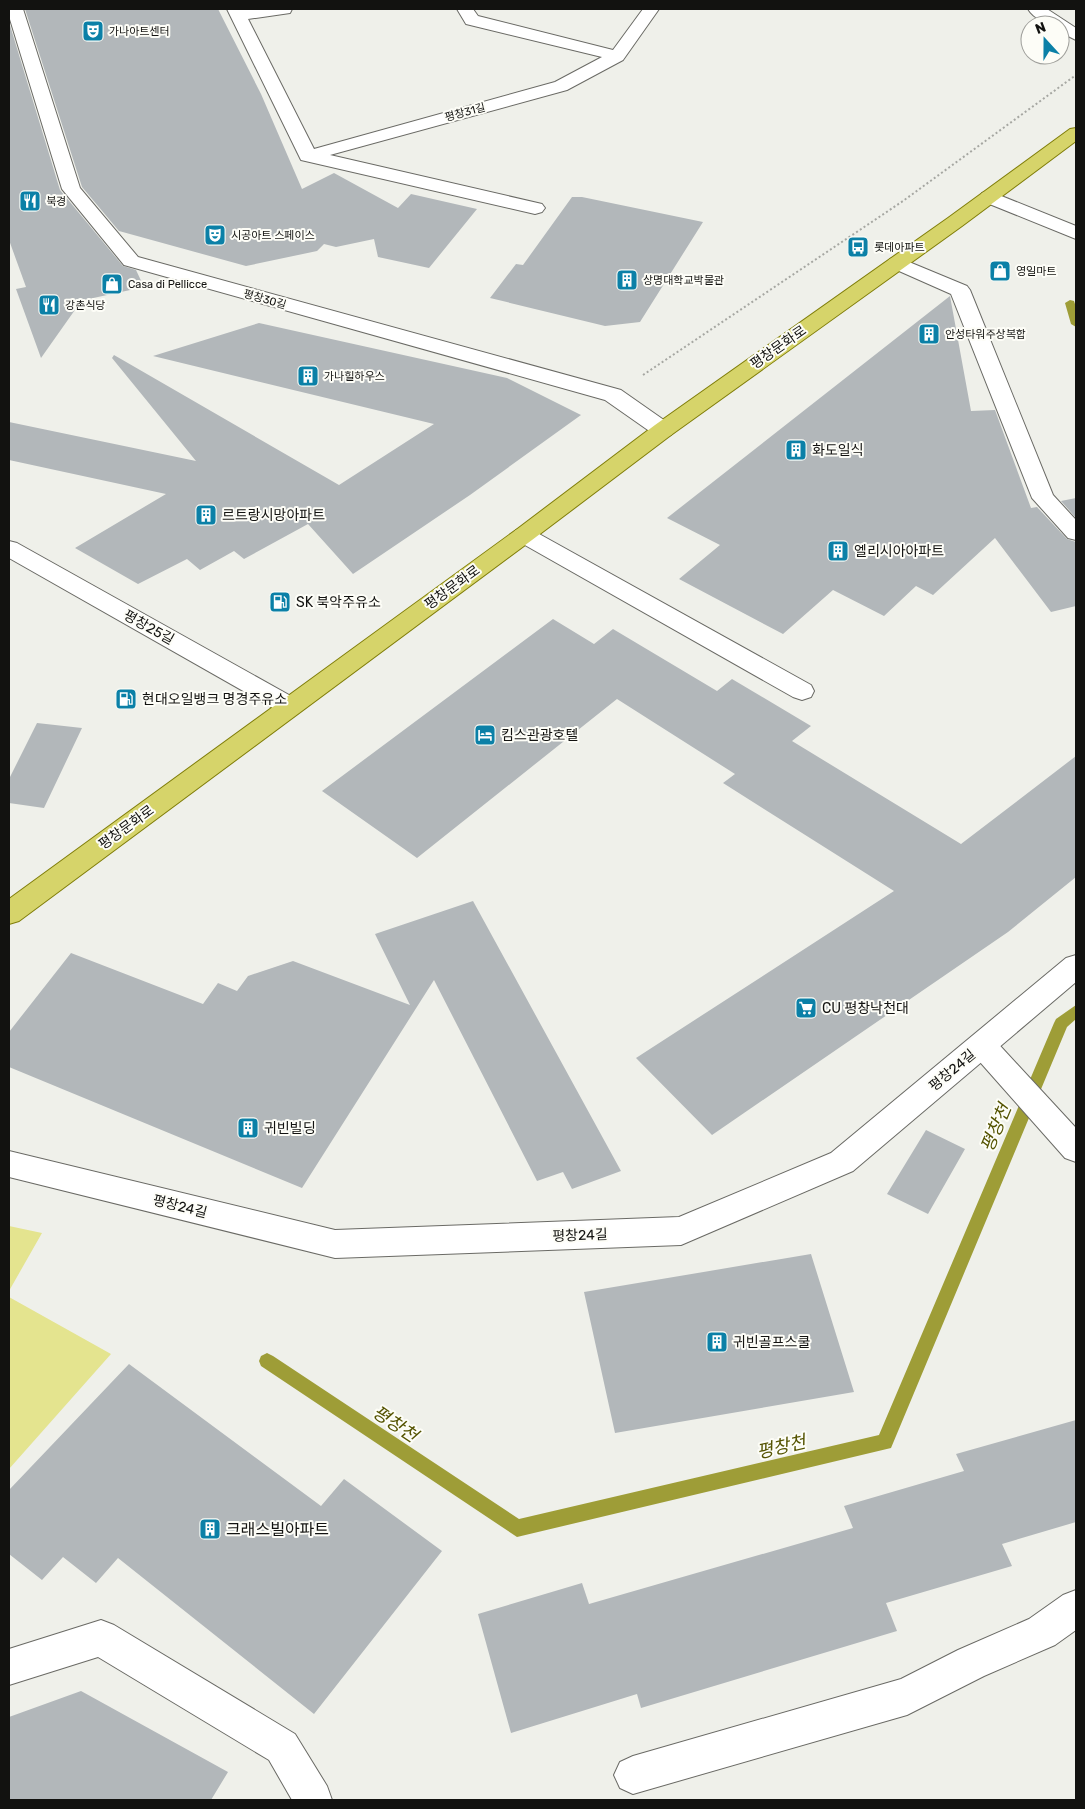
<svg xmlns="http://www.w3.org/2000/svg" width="1085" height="1809" font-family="Rubik,'Noto Sans KR',sans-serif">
<rect width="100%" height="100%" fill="#eff0ea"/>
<!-- green -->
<path fill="#e4e48f" d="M 9,1226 L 42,1233 L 9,1291 Z
M 9,1297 L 111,1354 L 9,1469 Z"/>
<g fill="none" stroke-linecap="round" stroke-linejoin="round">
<!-- stream -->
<path fill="#9e9d37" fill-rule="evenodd" d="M 1070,300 L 1074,301 L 1076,307 L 1076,327 L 1071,324 L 1065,303 Z
M 1076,1005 L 1076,1019 L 1067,1027 L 891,1448 L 517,1537 L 261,1366 L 259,1361 L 261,1356 L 267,1353 L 273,1356 L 519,1519 L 879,1435 L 1054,1023 L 1056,1019 Z"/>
</g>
<!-- building -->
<path fill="#b2b7ba" d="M 25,9 L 218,9 L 261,94 L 302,189 L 334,173 L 398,208 L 411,194 L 477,209 L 429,268 L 378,257 L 374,239 L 336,247 L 324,244 L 317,251 L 246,266 L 119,231 L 82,187 Z
M 9,22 L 60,190 L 123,266 L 136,270 L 144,287 L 75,302 L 77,307 L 41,358 L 16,289 L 26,287 L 9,240 Z
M 572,197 L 582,197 L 703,222 L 640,322 L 605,326 L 490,298 L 516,264 L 523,265 Z
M 950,296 L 971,411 L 995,410 L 1031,508 L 1037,507 L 1067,539 L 1076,542 L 1076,606 L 1051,612 L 995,538 L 933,595 L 916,586 L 884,616 L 833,590 L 783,634 L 679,579 L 720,545 L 667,518 Z
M 259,323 L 507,378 L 581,415 L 470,495 L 353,574 L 308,524 L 244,559 L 234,551 L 200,570 L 187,559 L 138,584 L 75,548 L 166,494 L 9,460 L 9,422 L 196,461 L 112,358 L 114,355 L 339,485 L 434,424 L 153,356 Z
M 1076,498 L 1076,518 L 1061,501 Z
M 553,619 L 594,644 L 613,629 L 717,691 L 732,679 L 811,726 L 792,741 L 961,844 L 1076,756 L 1076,877 L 1008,932 L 712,1135 L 636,1058 L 894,891 L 723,783 L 735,774 L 617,699 L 417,858 L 322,791 Z
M 37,723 L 82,728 L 44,808 L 9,803 L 9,779 Z
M 473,901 L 621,1171 L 572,1189 L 563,1172 L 537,1181 L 434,980 L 302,1188 L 9,1067 L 9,1032 L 71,953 L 203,1004 L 218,983 L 237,991 L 248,976 L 293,961 L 410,1005 L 375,934 Z
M 926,1130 L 965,1149 L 928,1214 L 887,1194 Z
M 811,1254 L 854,1392 L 615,1433 L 584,1292 Z
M 129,1364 L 321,1506 L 344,1479 L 442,1551 L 314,1714 L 118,1558 L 96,1583 L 63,1557 L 42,1580 L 9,1554 L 9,1490 Z
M 1076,1420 L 1076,1522 L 1002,1544 L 1012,1566 L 886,1603 L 897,1631 L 641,1708 L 637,1694 L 511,1733 L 478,1614 L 582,1583 L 589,1604 L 853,1528 L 844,1506 L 964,1471 L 956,1454 Z
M 81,1691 L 228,1772 L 211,1800 L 9,1800 L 9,1717 Z"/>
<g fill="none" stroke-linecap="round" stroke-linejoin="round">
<!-- service casing -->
<g stroke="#6a6a65" stroke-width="2">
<path id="service" d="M 989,191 L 1076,226 L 1076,239 L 982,201 L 980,197 L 982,193 Z
M 897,257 L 967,286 L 970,290 L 1053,495 L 1076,520 L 1076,540 L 1068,538 L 1032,498 L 951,294 L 890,267 L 887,263 L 890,259 Z
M 524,528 L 532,530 L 811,685 L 814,691 L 811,697 L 802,700 L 793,697 L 516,540 L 512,535 L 516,530 Z
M 982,1033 L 992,1037 L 1076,1128 L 1076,1162 L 1065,1158 L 972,1053 L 967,1045 L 972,1037 Z
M 1076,1590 L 1076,1630 L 1055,1645 L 984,1676 L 907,1715 L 633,1794 L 620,1788 L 614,1775 L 620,1762 L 633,1756 L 901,1679 L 958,1650 L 1029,1619 L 1063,1595 Z
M 101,1620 L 114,1625 L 295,1734 L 327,1786 L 332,1800 L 292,1800 L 269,1760 L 98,1657 L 9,1685 L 9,1649 Z"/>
</g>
<!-- minor casing -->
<g stroke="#6a6a65" stroke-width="2">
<path id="minor" d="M 9,9 L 23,9 L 80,188 L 138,257 L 621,390 L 671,425 L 674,430 L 671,435 L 663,437 L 655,435 L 605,400 L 124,265 L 62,189 L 9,16 Z
M 227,9 L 292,9 L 290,13 L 248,19 L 314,149 L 555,82 L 602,57 L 466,24 L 457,9 L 473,9 L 478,16 L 613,50 L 643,9 L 659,9 L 623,60 L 567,90 L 330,155 L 542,204 L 545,208 L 542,212 L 535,214 L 301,160 Z
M 1028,9 L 1047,9 L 1076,28 L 1076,40 L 1060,32 L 1060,25 C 1048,25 1034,19 1028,9 Z
M 9,541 L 17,543 L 298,700 L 302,706 L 298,712 L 289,715 L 280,712 L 9,558 Z
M 1076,955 L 1076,982 L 853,1171 L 681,1245 L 335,1258 L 9,1177 L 9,1151 L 335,1230 L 679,1217 L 831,1153 L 1066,958 Z"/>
</g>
<!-- primary casing -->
<g stroke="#807e0a" stroke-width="2">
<path id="primary" d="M 1076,128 L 1076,141 L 962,226 L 671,435 L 532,540 L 19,921 L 9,924 L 9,899 L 516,530 L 655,425 L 948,218 L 1070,129 Z"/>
</g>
<!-- path -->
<path stroke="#a6a7a2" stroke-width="2" stroke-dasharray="2 2.5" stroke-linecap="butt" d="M 643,375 L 903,201 L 1076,75"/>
<!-- service -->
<use href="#service" fill="#fff" fill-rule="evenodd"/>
<!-- minor -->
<use href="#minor" fill="#fff" fill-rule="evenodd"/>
<!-- primary -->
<use href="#primary" fill="#d6d46a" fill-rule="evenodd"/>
</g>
<!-- icons -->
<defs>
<g id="theatre-square" transform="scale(1.125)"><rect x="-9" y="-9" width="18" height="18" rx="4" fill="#0b80a7" stroke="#fdfdf7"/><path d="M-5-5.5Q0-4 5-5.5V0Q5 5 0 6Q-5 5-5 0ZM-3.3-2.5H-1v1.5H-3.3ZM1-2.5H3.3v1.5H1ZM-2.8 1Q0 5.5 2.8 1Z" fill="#fff"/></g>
<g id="restaurant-square" transform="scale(1.125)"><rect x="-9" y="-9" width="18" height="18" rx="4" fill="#0b80a7" stroke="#fdfdf7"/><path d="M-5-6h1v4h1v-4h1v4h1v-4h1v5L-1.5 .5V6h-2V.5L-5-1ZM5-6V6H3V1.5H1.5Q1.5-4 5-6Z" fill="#fff"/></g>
<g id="bus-square" transform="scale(1.125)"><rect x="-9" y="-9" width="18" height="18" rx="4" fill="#0b80a7" stroke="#fdfdf7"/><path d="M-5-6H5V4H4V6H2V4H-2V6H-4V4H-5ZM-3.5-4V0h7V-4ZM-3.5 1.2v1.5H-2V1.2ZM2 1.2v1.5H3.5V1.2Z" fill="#fff"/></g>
<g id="shop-square" transform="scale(1.125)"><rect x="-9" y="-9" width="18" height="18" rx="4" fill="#0b80a7" stroke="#fdfdf7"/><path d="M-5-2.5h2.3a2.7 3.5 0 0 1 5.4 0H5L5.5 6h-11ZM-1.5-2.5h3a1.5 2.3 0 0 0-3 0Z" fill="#fff"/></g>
<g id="building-square" transform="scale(1.125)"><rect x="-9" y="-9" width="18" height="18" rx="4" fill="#0b80a7" stroke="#fdfdf7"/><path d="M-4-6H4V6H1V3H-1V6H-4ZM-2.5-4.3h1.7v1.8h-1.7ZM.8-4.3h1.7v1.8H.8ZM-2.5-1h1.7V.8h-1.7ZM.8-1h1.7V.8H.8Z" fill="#fff"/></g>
<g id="fuel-square" transform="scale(1.125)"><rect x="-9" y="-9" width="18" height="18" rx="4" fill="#0b80a7" stroke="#fdfdf7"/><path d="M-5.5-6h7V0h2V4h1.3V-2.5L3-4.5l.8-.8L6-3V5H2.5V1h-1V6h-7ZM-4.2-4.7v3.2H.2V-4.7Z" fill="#fff"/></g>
<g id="hotel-square" transform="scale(1.125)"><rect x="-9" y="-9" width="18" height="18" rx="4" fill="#0b80a7" stroke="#fdfdf7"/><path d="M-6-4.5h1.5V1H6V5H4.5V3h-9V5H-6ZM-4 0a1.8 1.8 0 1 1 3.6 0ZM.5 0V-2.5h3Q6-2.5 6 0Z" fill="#fff"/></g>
<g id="supermarket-square" transform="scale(1.125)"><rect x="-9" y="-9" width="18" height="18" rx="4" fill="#0b80a7" stroke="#fdfdf7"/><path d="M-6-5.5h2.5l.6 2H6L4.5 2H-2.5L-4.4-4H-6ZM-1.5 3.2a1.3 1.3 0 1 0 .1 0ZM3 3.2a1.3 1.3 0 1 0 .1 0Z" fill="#fff"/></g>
</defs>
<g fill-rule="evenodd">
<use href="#theatre-square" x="93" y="31"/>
<use href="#restaurant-square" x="30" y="201"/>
<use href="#theatre-square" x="215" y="235"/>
<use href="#bus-square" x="858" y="247"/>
<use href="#shop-square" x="1000" y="271"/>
<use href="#building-square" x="627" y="280"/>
<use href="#shop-square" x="112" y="284"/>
<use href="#restaurant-square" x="49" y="305"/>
<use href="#building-square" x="929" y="334"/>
<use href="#building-square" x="308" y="376"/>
<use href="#building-square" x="796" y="450"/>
<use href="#building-square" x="206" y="515"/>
<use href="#building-square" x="838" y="551"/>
<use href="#fuel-square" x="280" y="602"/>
<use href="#fuel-square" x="126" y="699"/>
<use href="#hotel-square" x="485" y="735"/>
<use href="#supermarket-square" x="806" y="1008"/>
<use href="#building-square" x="248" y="1128"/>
<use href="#building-square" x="717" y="1342"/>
<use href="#building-square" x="210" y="1529"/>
</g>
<g text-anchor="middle" stroke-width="4" stroke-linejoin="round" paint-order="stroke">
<!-- far-poi labels -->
<g font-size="11" fill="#121210" stroke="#fdfdf7" text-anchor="start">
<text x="109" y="35">가나아트센터</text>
<text x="46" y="205">북경</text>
<text x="231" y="239">시공아트 스페이스</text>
<text x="874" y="251">롯데아파트</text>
<text x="1016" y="275">영일마트</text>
<text x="643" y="284">상명대학교박물관</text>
<text x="128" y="288">Casa di Pellicce</text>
<text x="65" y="309">강촌식당</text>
<text x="945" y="338">안성타워주상복합</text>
<text x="324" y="380">가나힐하우스</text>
</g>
<!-- far-street labels -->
<g font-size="11" fill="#121210" stroke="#fdfdf7">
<text transform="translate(465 112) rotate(-15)" y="4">평창31길</text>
<text transform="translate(265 299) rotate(16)" y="4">평창30길</text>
</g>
<!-- street labels -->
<g font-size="14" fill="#121210" stroke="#fdfdf7">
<text transform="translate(778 347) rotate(-35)" y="5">평창문화로</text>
<text transform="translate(452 587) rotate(-36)" y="5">평창문화로</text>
<text transform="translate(149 627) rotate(29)" y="5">평창25길</text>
<text transform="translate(126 827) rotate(-36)" y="5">평창문화로</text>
<text transform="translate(952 1070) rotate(-40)" y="5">평창24길</text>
<text transform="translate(180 1206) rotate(14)" y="5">평창24길</text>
<text transform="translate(580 1235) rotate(-2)" y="5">평창24길</text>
</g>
<!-- poi labels -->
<g font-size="14" fill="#121210" stroke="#fdfdf7" text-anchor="start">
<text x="812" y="455">화도일식</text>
<text x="222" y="520">르트랑시망아파트</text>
<text x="854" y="556">엘리시아아파트</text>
<text x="296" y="607">SK 북악주유소</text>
<text x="142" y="704">현대오일뱅크 명경주유소</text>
<text x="501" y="740">킴스관광호텔</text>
<text x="822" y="1013">CU 평창낙천대</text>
<text x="264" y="1133">귀빈빌딩</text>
<text x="733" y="1347">귀빈골프스쿨</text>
</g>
<!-- near-poi labels -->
<g font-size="16" fill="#121210" stroke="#fdfdf7" text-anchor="start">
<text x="226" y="1535">크래스빌아파트</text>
</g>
<!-- near-water labels -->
<g font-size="18" font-style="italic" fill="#545301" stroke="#fdfdf7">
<text transform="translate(996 1128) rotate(-67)" y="6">평창천</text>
<text transform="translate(395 1424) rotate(34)" y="6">평창천</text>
<text transform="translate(781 1447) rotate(-13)" y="6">평창천</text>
</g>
</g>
<!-- border -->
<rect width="1085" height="1809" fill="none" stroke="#121210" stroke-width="20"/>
<!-- north arrow -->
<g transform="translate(1045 40) rotate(339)"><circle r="24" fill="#fdfdf7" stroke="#9f9f9b"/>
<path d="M0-4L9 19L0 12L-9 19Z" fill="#0b80a7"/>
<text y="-8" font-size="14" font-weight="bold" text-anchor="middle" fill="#121210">N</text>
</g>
</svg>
